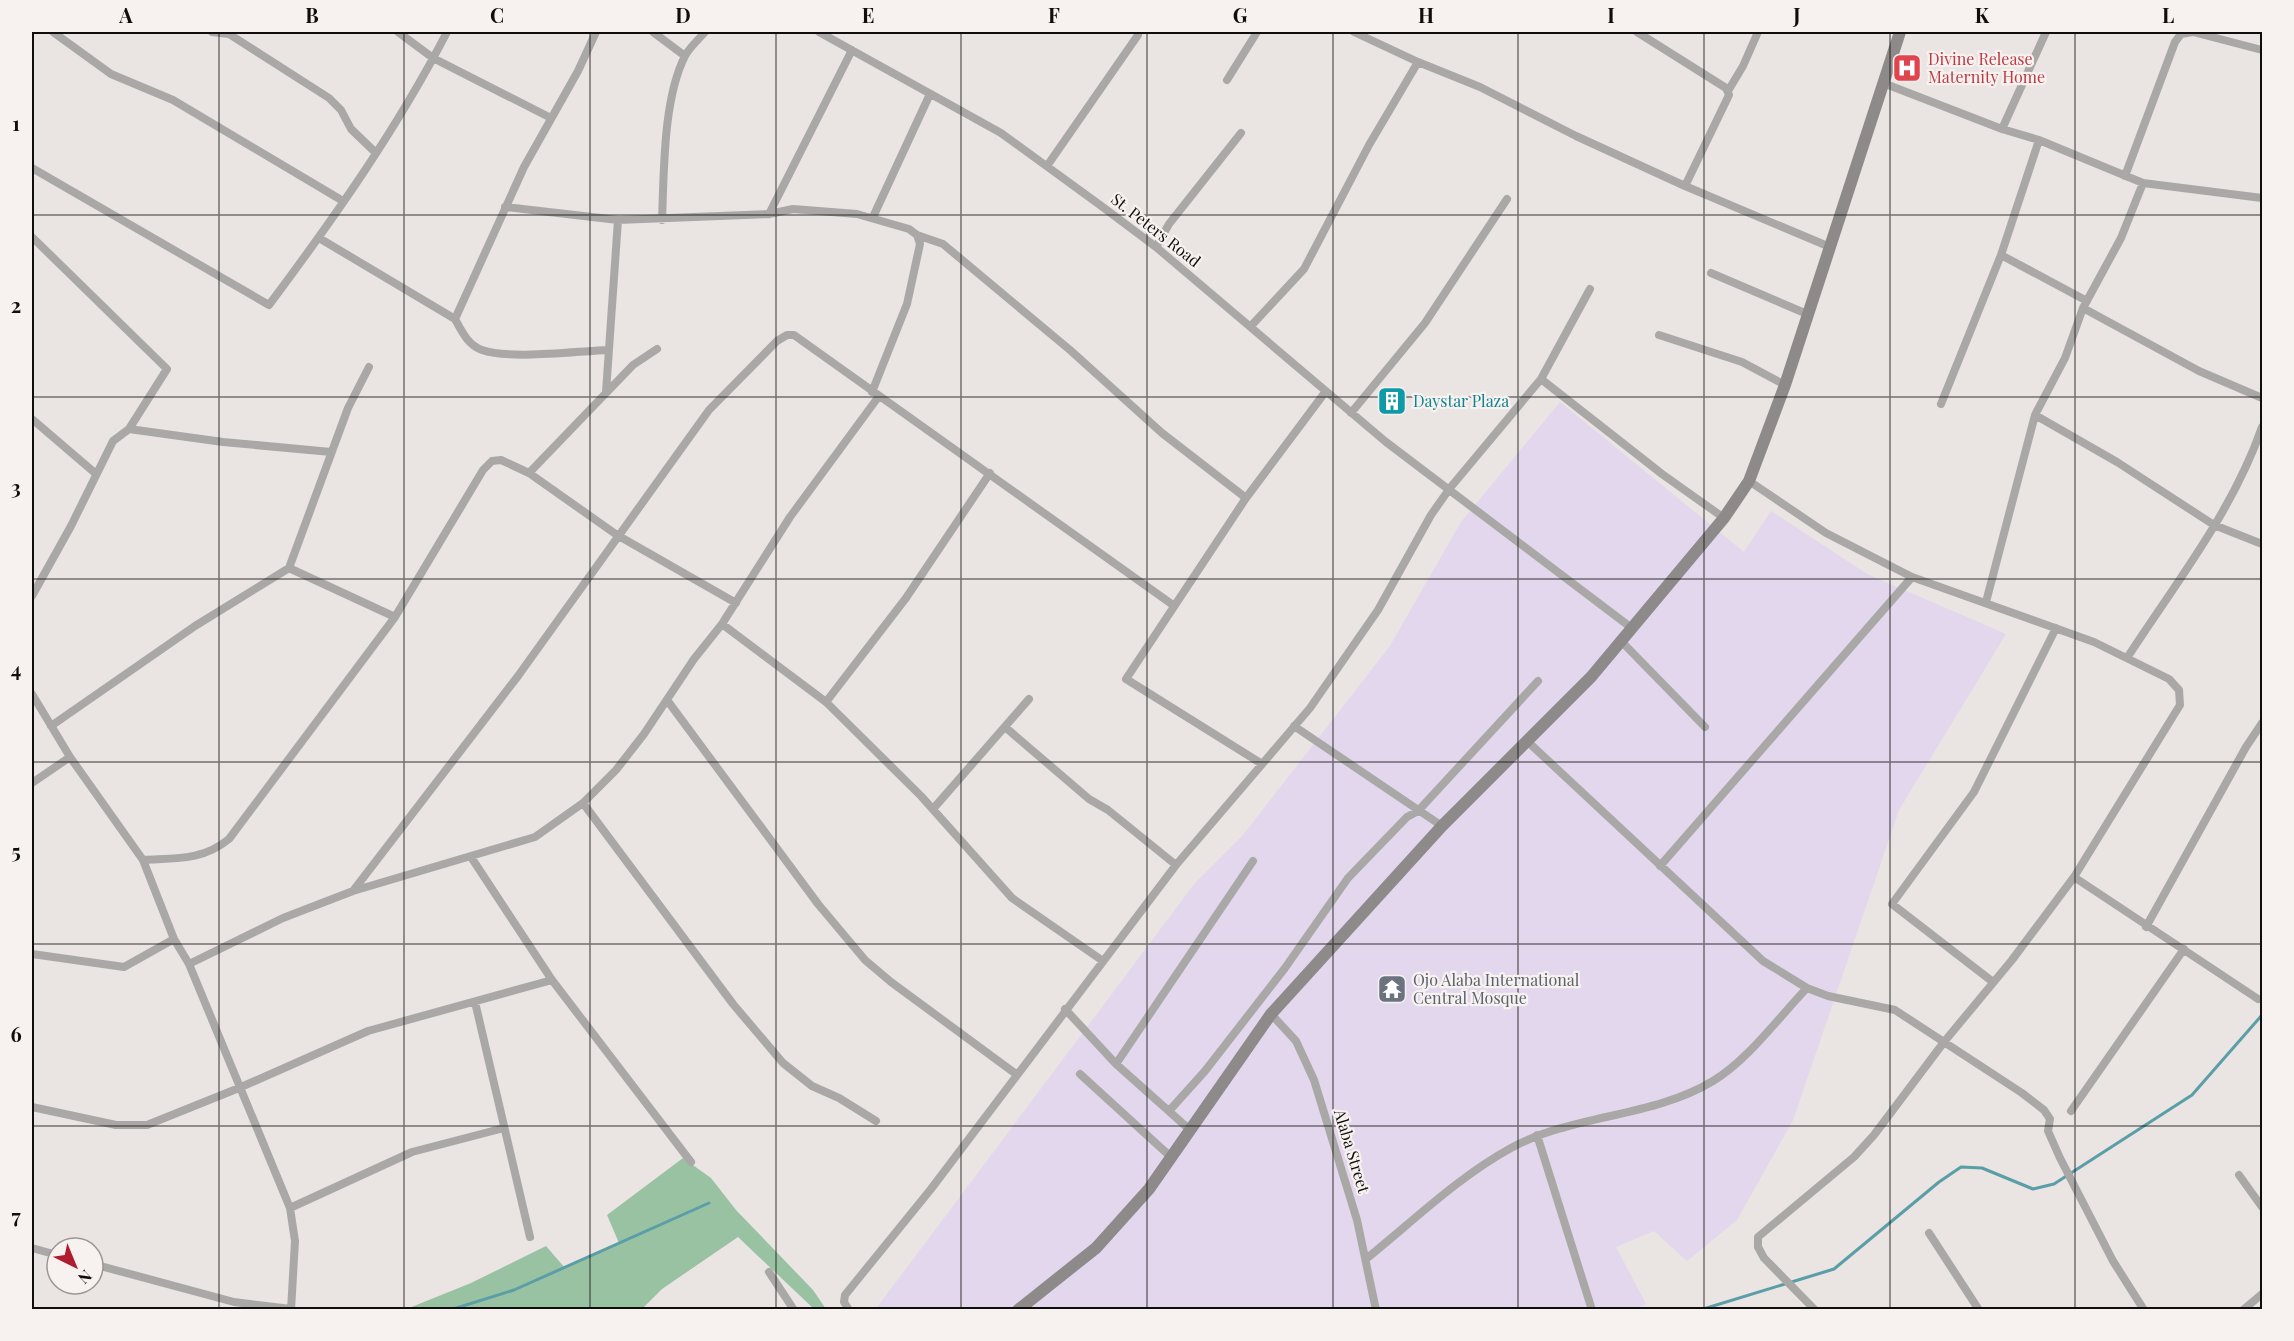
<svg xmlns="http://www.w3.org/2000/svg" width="2294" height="1341" font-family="'Playfair Display',serif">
<rect width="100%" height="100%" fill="#eae4e3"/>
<!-- commercial -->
<path fill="#e2d7ec" d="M 1560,402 L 1744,552 L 1771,511 L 1867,574 L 2006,634 L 1899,810 L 1793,1120 L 1737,1220 L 1687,1261 L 1654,1231 L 1616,1247 L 1646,1304 L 1632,1310 L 875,1310 L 1195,883 L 1243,835 L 1390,646 L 1461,522 Z"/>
<!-- green -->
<path fill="#99c2a2" d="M 683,1158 L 711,1178 L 736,1210 L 813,1290 L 826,1309 L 814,1309 L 738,1237 L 662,1289 L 642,1309 L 404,1310 L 471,1283 L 546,1246 L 565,1268 L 619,1243 L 607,1215 Z"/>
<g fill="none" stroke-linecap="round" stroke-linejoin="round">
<!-- stream -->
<path stroke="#5a9ea7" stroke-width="3" d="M 450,1310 L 514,1290 L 709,1203
M 1700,1310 L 1834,1269 L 1939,1182 L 1961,1167 L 1982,1168 L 2033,1189 L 2054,1184 L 2192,1095 L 2262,1015"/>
<!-- street -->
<path stroke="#aaa8a7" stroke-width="8" d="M 53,32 L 111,74 L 173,100 L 343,201
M 212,32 L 229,34 L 329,98 L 341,110 L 351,129 L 376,153
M 398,32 L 433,58 L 551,118
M 653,32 L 685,56
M 819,32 L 1001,133 L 1100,205 L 1156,247 L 1386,442 L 1633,629
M 1354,32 L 1418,62 L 1480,87 L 1576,136 L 1685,186 L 1830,247
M 1637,32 L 1726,88 L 1729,95 L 1685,186
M 1227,80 L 1257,32
M 1883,83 L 2002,129 L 2039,140 L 2143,183 L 2262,198
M 1728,91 L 1743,66 L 1758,32
M 2002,129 L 2046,32
M 1047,166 L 1138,35
M 32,168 L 269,305 C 334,218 397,129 447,32
M 2125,176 L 2175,42 L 2181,34 L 2193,32 L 2262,50
M 505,207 L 618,220 L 769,214 L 793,209 L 857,214 L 909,229 L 917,235 L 920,244 L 907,304 L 872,392
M 769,214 L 852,50
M 873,217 L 930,94
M 662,220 C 664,173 663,99 685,56 C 689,48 699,39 705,32
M 917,235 L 943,244 L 1070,350 L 1162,433 L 1246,498
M 32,237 L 167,369 L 129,429 L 113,441 L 71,526 L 32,596
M 319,238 L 455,319 C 462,332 468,345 482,350 C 512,360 577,351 609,350
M 1156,247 L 1169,224 L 1241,133
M 2001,255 L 2087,301
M 1711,273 L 1807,314
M 2083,308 L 2199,371 L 2262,398
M 455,319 L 524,167 L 578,71 L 596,32
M 1251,326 L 1304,269 L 1369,145 L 1418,62
M 1659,335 L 1742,362 L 1785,385
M 1541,379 L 1662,474 L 1724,518
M 606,392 L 618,220
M 1941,404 L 2001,255 L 2039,140
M 1351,413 L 1425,323 L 1507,199
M 2035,415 L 2117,462 L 2214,525 L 2262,544
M 32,419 L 95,473
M 129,429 L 223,442 L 331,452
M 529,473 L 633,365 L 657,349
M 1749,481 L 1826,533 L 1912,577 L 2094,642 L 2169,679 L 2179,690 L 2180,705 L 2074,877 L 2012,960 L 1944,1042 L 1874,1135 L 1854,1157 L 1758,1237 L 1758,1247 L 1764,1258 L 1815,1310
M 289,568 L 395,617
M 1986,602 L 2035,415 L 2065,358 L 2083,308 L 2121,238 L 2143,183
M 722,624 L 826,702 L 921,796 L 1012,898 L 1103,961
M 1621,641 L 1705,727
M 2127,658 C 2175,584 2233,511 2262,427
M 32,694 L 70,757 L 143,860 L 174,939 L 189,964 L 290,1208 L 295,1241 L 291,1310
M 667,700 L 818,904 L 865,960 L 891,982 L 1016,1074
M 826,702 L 906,598 L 990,473
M 51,726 L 195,626 L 289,568 L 348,408 L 369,367
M 1294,726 L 1442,826
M 1005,727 L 1089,799 L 1108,810 L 1176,865
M 1527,741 L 1763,961 L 1807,988 L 1828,996 L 1895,1010 L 2022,1093 L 2044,1110 L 2050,1119 L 2048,1131 L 2060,1158 L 2113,1261 L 2144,1310
M 1262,764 L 1126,679 L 1246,498 L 1326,391
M 32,783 L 70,757
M 583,803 L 733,1004 L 783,1063 L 812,1086 L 839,1098 L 876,1121
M 933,809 L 1029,699
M 471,857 L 552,980 L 691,1162
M 143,860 C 176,858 202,861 229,839 L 395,617 L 483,470 L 492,461 L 501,460 L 529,473 L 617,535 L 736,603
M 1660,866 L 1912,577
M 2074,877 L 2258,999
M 353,891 L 518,676 L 709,410 L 777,341 L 787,335 L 794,335 L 1173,605
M 2146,927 L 2246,747 L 2262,723
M 32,954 L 124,967 L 174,939
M 189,964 L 283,918 L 353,891 L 535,837 L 583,803 L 616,770 L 644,734 L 694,659 L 722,624 L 790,517 L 879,396
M 1993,982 L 1892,904 L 1974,792 L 2056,628
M 475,1002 L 530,1237
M 1065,1009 L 1116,1064 L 1190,1130
M 1271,1014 L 1296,1041 L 1314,1080 L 1357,1220 L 1376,1310
M 1116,1064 L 1253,861
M 1080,1074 L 1172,1158
M 32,1107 L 116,1125 L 147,1125 L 239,1088 L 368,1031 L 552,980
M 1169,1111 L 1205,1071 L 1285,968 L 1348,878 L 1407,817 L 1418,811 L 1538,681
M 2071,1111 L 2184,949
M 1537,1135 L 1592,1310
M 2239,1175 L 2262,1207
M 290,1208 L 412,1152 L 504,1128
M 1929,1233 L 1979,1310
M 32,1248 L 57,1255
M 1366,1259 C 1412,1222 1458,1177 1511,1148 C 1573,1114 1652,1118 1713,1081 C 1748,1060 1779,1017 1807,988
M 93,1264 L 234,1302 L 291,1309
M 769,1272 L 794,1310
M 849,1310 L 844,1302 L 845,1295 L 931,1189 L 1176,865 L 1310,708 L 1378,610 L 1431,515 L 1450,488 L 1541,379 L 1590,289
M 2243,1310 L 2262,1294"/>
<!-- secondary -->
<path stroke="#8d8a89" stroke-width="12" d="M 1018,1310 L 1096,1248 L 1149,1189 L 1271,1014 L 1442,826 L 1591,677 L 1724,518 L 1749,481 L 1785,385 L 1900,32"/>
</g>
<!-- grid -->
<path fill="none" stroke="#100e0d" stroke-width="1.5" stroke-opacity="0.55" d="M 219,32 L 219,1310M 404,32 L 404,1310M 590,32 L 590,1310M 776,32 L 776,1310M 961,32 L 961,1310M 1147,32 L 1147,1310M 1333,32 L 1333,1310M 1518,32 L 1518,1310M 1704,32 L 1704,1310M 1890,32 L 1890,1310M 2075,32 L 2075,1310M 32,215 L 2262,215M 32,397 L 2262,397M 32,579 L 2262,579M 32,762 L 2262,762M 32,944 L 2262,944M 32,1126 L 2262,1126"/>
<!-- icons -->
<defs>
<g id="hospital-square" transform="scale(1.5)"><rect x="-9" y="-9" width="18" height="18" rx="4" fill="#e0444e" stroke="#f7f2f0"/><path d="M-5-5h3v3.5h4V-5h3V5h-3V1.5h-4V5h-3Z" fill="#fff"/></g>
<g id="building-square" transform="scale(1.5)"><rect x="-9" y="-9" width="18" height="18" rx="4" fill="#0f9aa8" stroke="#f7f2f0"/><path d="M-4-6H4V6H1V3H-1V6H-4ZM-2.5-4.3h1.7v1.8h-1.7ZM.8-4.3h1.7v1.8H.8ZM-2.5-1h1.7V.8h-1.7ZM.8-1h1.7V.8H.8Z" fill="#fff"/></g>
<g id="temple-square" transform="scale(1.5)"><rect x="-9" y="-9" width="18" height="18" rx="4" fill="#6b7280" stroke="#f7f2f0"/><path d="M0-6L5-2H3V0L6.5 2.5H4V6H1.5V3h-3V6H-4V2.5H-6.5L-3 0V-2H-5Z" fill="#fff"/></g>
</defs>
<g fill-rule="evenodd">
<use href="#hospital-square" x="1907" y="68"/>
<use href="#building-square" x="1392" y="401"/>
<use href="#temple-square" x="1392" y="989"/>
</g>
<g text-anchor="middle" stroke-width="4.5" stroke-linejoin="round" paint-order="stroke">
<!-- health labels -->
<g font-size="16" fill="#be3a42" stroke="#f7f2f0" text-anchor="start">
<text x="1928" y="65">Divine Release<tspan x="1928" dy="18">Maternity Home</tspan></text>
</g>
<!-- street labels -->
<g font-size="16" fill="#100e0d" stroke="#f7f2f0">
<text transform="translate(1156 230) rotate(38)" y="6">St. Peters Road</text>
<text transform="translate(1352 1151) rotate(73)" y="6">Alaba Street</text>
</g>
<!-- culture labels -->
<g font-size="16" fill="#0d838f" stroke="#f7f2f0" text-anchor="start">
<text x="1413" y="407">Daystar Plaza</text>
</g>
<!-- worship labels -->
<g font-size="16" fill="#5b616d" stroke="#f7f2f0" text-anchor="start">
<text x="1413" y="986">Ojo Alaba International<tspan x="1413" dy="18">Central Mosque</tspan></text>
</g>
</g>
<!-- border -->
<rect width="2294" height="1341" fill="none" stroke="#f7f2f0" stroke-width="66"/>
<!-- north arrow -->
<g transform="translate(75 1266) rotate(137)"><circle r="28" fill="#f7f2f0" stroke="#9b9795" stroke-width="1.5"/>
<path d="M0-4.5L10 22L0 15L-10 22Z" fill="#af1c2d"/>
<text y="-9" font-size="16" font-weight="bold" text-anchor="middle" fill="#100e0d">N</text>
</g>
<rect x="33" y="33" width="2228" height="1275" fill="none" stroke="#100e0d" stroke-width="2"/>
<g font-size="20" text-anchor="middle" font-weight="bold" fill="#100e0d">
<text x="126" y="23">A</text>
<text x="312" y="23">B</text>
<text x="497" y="23">C</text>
<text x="683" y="23">D</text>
<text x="868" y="23">E</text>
<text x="1054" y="23">F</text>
<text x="1240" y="23">G</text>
<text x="1426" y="23">H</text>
<text x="1611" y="23">I</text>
<text x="1797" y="23">J</text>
<text x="1982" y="23">K</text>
<text x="2168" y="23">L</text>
<text x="16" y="131">1</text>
<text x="16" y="313">2</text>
<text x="16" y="495">3</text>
<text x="16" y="677">4</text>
<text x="16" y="859">5</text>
<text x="16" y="1042">6</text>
<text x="16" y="1224">7</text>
</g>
</svg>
